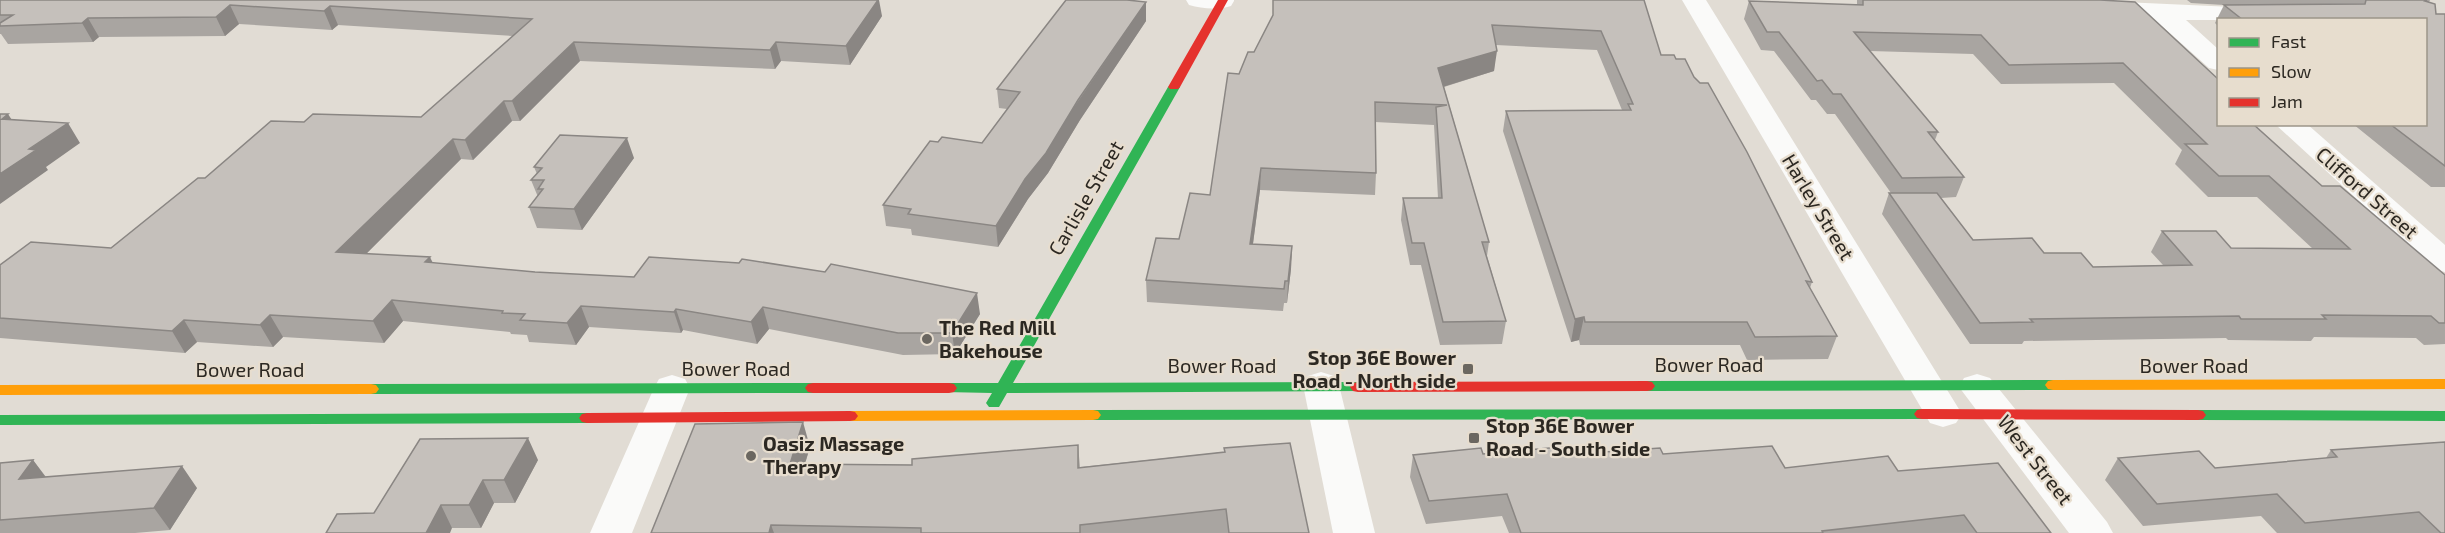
<svg xmlns="http://www.w3.org/2000/svg" width="2445" height="533" font-family="'Exo 2',sans-serif">
<rect width="100%" height="100%" fill="#e1dcd4"/>
<g fill="none" stroke-linecap="round" stroke-linejoin="round">
<!-- street -->
<path fill="#fafaf9" fill-rule="evenodd" d="M 1186,0 L 1234,0 L 1234,1 L 1231,6 C 1217,10 1203,9 1189,5 Z
M 1682,0 L 1706,0 L 1962,414 L 1956,423 L 1943,427 L 1930,423 Z
M 2101,1 L 2342,12 L 2351,15 L 2354,20 L 2186,20 L 2218,49 L 2218,70 L 2209,68 L 2154,19 L 2092,14 L 2088,9 L 2092,4 Z
M 2275,124 L 2307,124 L 2445,245 L 2445,272 L 2433,269 Z
M 1321,372 L 1334,376 L 1339,385 L 1375,533 L 1333,533 L 1303,385 L 1308,376 Z
M 1977,374 L 1990,378 L 2107,522 L 2113,533 L 2069,533 L 1959,387 L 1964,378 Z
M 672,375 L 685,379 L 690,388 L 632,533 L 590,533 L 654,388 L 659,379 Z"/>
<!-- fast -->
<path fill="#30b455" fill-rule="evenodd" d="M 1174,84 L 1180,87 L 1013,383 L 1358,382 L 1363,383 L 1366,387 L 1363,391 L 1007,393 L 999,407 L 989,407 L 986,403 L 992,393 L 944,392 L 941,388 L 944,384 L 949,383 L 998,383 L 1168,87 Z
M 2053,380 L 2058,381 L 2061,385 L 2058,389 L 2053,390 L 1647,391 L 1642,390 L 1639,386 L 1642,382 L 1647,381 Z
M 813,383 L 818,384 L 821,388 L 818,392 L 813,393 L 371,394 L 366,393 L 363,389 L 366,385 L 371,384 Z
M 1922,409 L 1927,410 L 1930,414 L 1927,418 L 1922,419 L 1093,420 L 1088,419 L 1085,415 L 1088,411 L 1093,410 Z
M 2198,410 L 2445,411 L 2445,421 L 2198,420 L 2193,419 L 2190,415 L 2193,411 Z
M 587,413 L 592,414 L 595,418 L 592,422 L 587,423 L 0,425 L 0,415 Z"/>
<!-- slow -->
<path fill="#ff9f0a" fill-rule="evenodd" d="M 2445,379 L 2445,389 L 2053,390 L 2048,389 L 2045,385 L 2048,381 L 2053,380 Z
M 371,384 L 376,385 L 379,389 L 376,393 L 371,394 L 0,395 L 0,385 Z
M 1093,410 L 1098,411 L 1101,415 L 1098,419 L 1093,420 L 850,421 L 845,420 L 842,416 L 845,412 L 850,411 Z"/>
<!-- jam -->
<path fill="#e5322d" fill-rule="evenodd" d="M 1218,0 L 1228,0 L 1180,87 L 1178,89 L 1170,89 L 1168,87 Z
M 1647,381 L 1652,382 L 1655,386 L 1652,390 L 1647,391 L 1358,392 L 1353,391 L 1350,387 L 1353,383 L 1358,382 Z
M 813,383 L 949,383 L 954,384 L 957,388 L 954,392 L 949,393 L 813,393 L 808,392 L 805,388 L 808,384 Z
M 1922,409 L 2198,410 L 2203,411 L 2206,415 L 2203,419 L 2198,420 L 1922,419 L 1917,418 L 1914,414 L 1917,410 Z
M 850,411 L 855,412 L 858,416 L 855,420 L 850,421 L 587,423 L 582,422 L 579,418 L 582,414 L 587,413 Z"/>
</g>
<!-- wall -->
<path fill="#a9a5a1" fill-rule="evenodd" d="M 0,0 L 882,16 L 850,65 L 781,61 L 775,69 L 580,61 L 520,121 L 512,121 L 473,160 L 461,159 L 366,254 L 433,263 L 980,314 L 955,354 L 903,355 L 769,329 L 757,344 L 683,330 L 681,333 L 589,327 L 576,345 L 529,342 L 527,335 L 511,334 L 510,332 L 403,321 L 384,343 L 283,337 L 273,347 L 197,342 L 185,353 L 0,338 L 0,265 L 111,248 L 205,178 L 304,122 L 421,117 L 513,36 L 338,25 L 332,30 L 239,24 L 225,36 L 99,37 L 93,42 L 8,44 L 1,34 L 0,34 Z
M 1644,0 L 1661,55 L 1676,59 L 1694,77 L 1812,282 L 1810,288 L 1837,336 L 1828,359 L 1747,360 L 1740,345 L 1580,345 L 1579,340 L 1571,342 L 1503,131 L 1506,111 L 1622,110 L 1597,50 L 1496,45 L 1494,71 L 1444,87 L 1489,242 L 1487,256 L 1506,321 L 1502,344 L 1440,345 L 1421,265 L 1410,265 L 1401,220 L 1403,198 L 1438,198 L 1434,125 L 1375,122 L 1376,173 L 1375,195 L 1260,190 L 1253,244 L 1292,246 L 1291,269 L 1287,303 L 1284,303 L 1283,311 L 1147,302 L 1146,280 L 1179,239 L 1210,195 L 1239,74 L 1254,52 Z
M 1857,0 L 2100,0 L 2218,124 L 2322,186 L 2445,275 L 2445,344 L 2424,345 L 2416,338 L 2314,337 L 2311,341 L 2228,340 L 2226,338 L 2024,341 L 2022,344 L 1970,344 L 1882,214 L 1889,193 L 1891,193 L 1835,114 L 1827,114 L 1816,100 L 1811,100 L 1774,51 L 1761,50 L 1744,19 L 1749,1 L 1857,5 ZM 1870,51 L 1973,54 L 2001,84 L 2114,83 L 2182,150 L 2175,164 L 2208,197 L 2257,197 L 2313,249 L 2231,248 L 2162,231 L 2151,252 L 2163,265 L 2093,267 L 2044,253 L 1973,240 L 1941,198 L 1956,197 L 1964,177 L 1935,140 L 1938,132 Z
M 2187,0 L 2430,0 L 2429,2 L 2436,14 L 2445,14 L 2445,187 L 2431,187 L 2353,124 L 2426,124 L 2426,20 L 2218,20 L 2218,26 L 2215,23 L 2224,5 L 2191,3 Z
M 1146,2 L 1146,21 L 1080,120 L 1048,173 L 1028,199 L 998,247 L 912,235 L 911,229 L 886,226 L 883,205 L 938,142 L 982,143 L 1007,109 L 999,108 L 997,89 Z
M 634,158 L 582,230 L 537,228 L 529,207 L 538,197 L 531,180 L 537,174 L 534,167 Z
M 2445,442 L 2445,533 L 2277,533 L 2261,516 L 2143,526 L 2105,480 L 2118,458 L 2215,468 L 2326,458 L 2331,450 Z
M 1078,445 L 1080,467 L 1224,452 L 1224,448 L 1309,533 L 651,533 L 810,447 L 805,464 L 912,465 Z
M 1483,454 L 1663,454 L 1785,468 L 1898,471 L 2051,533 L 1509,533 L 1502,516 L 1426,524 L 1410,477 L 1413,455 Z
M 33,460 L 46,477 L 197,488 L 170,530 L 135,533 L 0,533 L 0,463 Z
M 538,460 L 515,503 L 494,503 L 481,528 L 452,528 L 374,513 Z"/>
<!-- shaded-wall -->
<path fill="#8a8683" d="M 878,0 L 879,0 L 882,16 L 850,65 L 846,46 Z
M 1146,2 L 1146,21 L 1080,120 L 1048,173 L 1028,199 L 998,247 L 996,226 L 1025,179 Z
M 230,5 L 239,24 L 225,36 L 216,17 Z
M 330,6 L 338,25 L 332,30 L 324,11 Z
M 88,18 L 99,37 L 93,42 L 82,23 Z
M 574,42 L 580,61 L 520,121 L 512,101 Z
M 776,42 L 781,61 L 775,69 L 770,50 Z
M 1497,51 L 1494,71 L 1436,89 L 1438,68 Z
M 504,101 L 512,121 L 473,160 L 465,140 Z
M 8,114 L 21,134 L 2,119 Z
M 68,123 L 80,143 L 46,167 L 48,170 L 0,204 L 0,174 L 29,149 Z
M 627,138 L 634,158 L 582,230 L 574,209 Z
M 453,139 L 461,159 L 347,273 L 336,252 Z
M 1261,168 L 1260,190 L 1250,266 L 1250,244 Z
M 1292,246 L 1291,269 L 1287,303 L 1288,281 Z
M 430,257 L 440,278 L 425,262 Z
M 977,293 L 980,314 L 955,354 L 952,333 Z
M 392,300 L 403,321 L 384,343 L 373,321 Z
M 581,306 L 589,327 L 576,345 L 567,323 Z
M 763,307 L 769,329 L 757,344 L 751,322 Z
M 676,309 L 683,330 L 681,333 L 674,312 Z
M 270,315 L 283,337 L 273,347 L 260,325 Z
M 1584,317 L 1579,340 L 1571,342 L 1575,319 Z
M 184,320 L 197,342 L 185,353 L 172,331 Z
M 803,422 L 810,447 L 797,489 L 790,464 Z
M 528,438 L 538,460 L 515,503 L 504,480 Z
M 33,460 L 50,483 L 19,479 Z
M 182,466 L 197,488 L 170,530 L 154,508 Z
M 483,480 L 494,503 L 481,528 L 469,505 Z
M 441,505 L 452,528 L 450,533 L 426,533 Z
M 771,525 L 774,533 L 769,533 Z"/>
<!-- building -->
<path fill="#c5c0bb" stroke="#8a8683" stroke-width="1.5" d="M 0,0 L 878,0 L 846,46 L 776,42 L 770,50 L 574,42 L 512,101 L 504,101 L 465,140 L 453,139 L 336,252 L 430,257 L 425,262 L 535,272 L 634,277 L 649,257 L 739,263 L 742,259 L 825,272 L 831,264 L 977,293 L 952,333 L 898,333 L 763,307 L 751,322 L 676,309 L 674,312 L 581,306 L 567,323 L 520,320 L 525,314 L 502,313 L 503,311 L 392,300 L 373,321 L 270,315 L 260,325 L 184,320 L 172,331 L 0,318 L 0,265 L 31,242 L 111,248 L 198,178 L 205,178 L 271,121 L 304,122 L 313,114 L 421,117 L 532,19 L 330,6 L 324,11 L 230,5 L 216,17 L 88,18 L 82,23 L 0,26 L 0,23 L 13,15 L 0,15 Z
M 1066,0 L 1127,0 L 1146,2 L 1078,100 L 1046,153 L 1025,179 L 996,226 L 908,214 L 911,209 L 883,205 L 930,141 L 938,142 L 942,137 L 982,143 L 1020,92 L 997,89 Z
M 1273,0 L 1644,0 L 1661,55 L 1674,55 L 1676,59 L 1685,59 L 1694,77 L 1700,83 L 1708,83 L 1747,152 L 1812,282 L 1806,281 L 1837,336 L 1755,337 L 1747,322 L 1585,322 L 1584,317 L 1575,319 L 1506,111 L 1631,110 L 1628,104 L 1633,104 L 1601,31 L 1492,25 L 1497,51 L 1438,68 L 1489,242 L 1482,242 L 1506,321 L 1443,322 L 1424,243 L 1412,243 L 1403,198 L 1442,198 L 1436,107 L 1447,105 L 1375,102 L 1376,173 L 1261,168 L 1250,244 L 1292,246 L 1288,281 L 1285,281 L 1284,289 L 1146,280 L 1156,238 L 1179,239 L 1190,193 L 1210,195 L 1228,73 L 1239,74 L 1248,52 L 1254,52 L 1273,15 Z
M 1863,0 L 2100,0 L 2135,2 L 2218,79 L 2218,124 L 2253,124 L 2322,186 L 2340,186 L 2445,275 L 2445,323 L 2439,323 L 2431,316 L 2322,315 L 2326,319 L 2241,319 L 2239,316 L 2030,319 L 2033,322 L 1980,323 L 1889,193 L 1937,193 L 1973,240 L 2032,238 L 2044,253 L 2081,253 L 2093,267 L 2192,265 L 2162,231 L 2216,231 L 2231,248 L 2350,249 L 2269,176 L 2219,176 L 2185,144 L 2207,144 L 2123,63 L 2009,65 L 1981,35 L 1854,32 L 1938,132 L 1928,132 L 1964,177 L 1902,178 L 1841,94 L 1833,94 L 1822,80 L 1817,81 L 1779,32 L 1767,32 L 1749,1 L 1863,5 Z
M 2366,0 L 2427,0 L 2425,1 L 2435,4 L 2436,14 L 2445,14 L 2445,166 L 2390,124 L 2426,124 L 2426,20 L 2243,20 L 2224,5 L 2365,4 Z
M 0,114 L 8,114 L 2,119 L 68,123 L 29,149 L 36,150 L 0,174 Z
M 560,135 L 627,138 L 574,209 L 529,207 L 543,189 L 538,189 L 544,180 L 531,180 L 542,168 L 534,167 Z
M 803,422 L 790,464 L 912,465 L 912,459 L 1078,445 L 1078,468 L 1225,452 L 1224,448 L 1290,443 L 1309,533 L 1229,533 L 1226,509 L 1080,525 L 1080,533 L 921,533 L 921,528 L 771,525 L 769,533 L 651,533 L 695,424 Z
M 528,438 L 504,480 L 483,480 L 469,505 L 441,505 L 426,533 L 326,533 L 337,514 L 374,513 L 420,439 Z
M 2445,442 L 2445,533 L 2441,533 L 2419,512 L 2305,523 L 2277,494 L 2157,504 L 2118,458 L 2199,451 L 2215,468 L 2337,457 L 2331,450 Z
M 1572,446 L 1576,454 L 1660,448 L 1663,454 L 1772,446 L 1785,468 L 1888,456 L 1898,471 L 1998,463 L 2051,533 L 1977,533 L 1964,515 L 1822,531 L 1823,533 L 1521,533 L 1507,494 L 1429,501 L 1413,455 L 1481,448 L 1483,454 Z
M 33,460 L 19,479 L 182,466 L 154,508 L 0,520 L 0,463 Z"/>
<!-- markers -->
<g fill="#6b6760" stroke="#e7ddce" stroke-width="2">
<circle cx="927" cy="339" r="6"/>
<rect x="1462" y="363" width="12" height="12" rx="3"/>
<rect x="1468" y="432" width="12" height="12" rx="3"/>
<circle cx="751" cy="456" r="6"/>
</g>
<g text-anchor="middle" stroke-width="4.5" stroke-linejoin="round" paint-order="stroke">
<!-- street labels -->
<g font-size="20" fill="#2c2822" stroke="#e7ddce">
<text transform="translate(2367 193) rotate(41)" y="7">Clifford Street</text>
<text transform="translate(1086 198) rotate(-60)" y="7">Carlisle Street</text>
<text transform="translate(1818 207) rotate(59)" y="7">Harley Street</text>
<text x="1709" y="372">Bower Road</text>
<text x="1222" y="373">Bower Road</text>
<text x="2194" y="373">Bower Road</text>
<text x="736" y="376">Bower Road</text>
<text x="250" y="377">Bower Road</text>
<text transform="translate(2035 460) rotate(52)" y="7">West Street</text>
</g>
<!-- poi labels -->
<g font-size="20" font-weight="bold" fill="#2c2822" stroke="#e7ddce" text-anchor="start">
<text x="939" y="335">The Red Mill<tspan x="939" dy="23">Bakehouse</tspan></text>
<text x="1456" y="365" text-anchor="end">Stop 36E Bower<tspan x="1456" dy="23">Road - North side</tspan></text>
<text x="1486" y="433">Stop 36E Bower<tspan x="1486" dy="23">Road - South side</tspan></text>
<text x="763" y="451">Oasiz Massage<tspan x="763" dy="23">Therapy</tspan></text>
</g>
</g>
<!-- legend -->
<rect x="2217" y="18" width="210" height="108" fill="#e7ddce" stroke="#9c9589" stroke-width="1.5"/>
<rect x="2229" y="38" width="30" height="9" fill="#30b455" stroke="#9c9589" stroke-width="1.5"/>
<text x="2271" y="48" font-size="18" fill="#2c2822">Fast</text>
<rect x="2229" y="68" width="30" height="9" fill="#ff9f0a" stroke="#9c9589" stroke-width="1.5"/>
<text x="2271" y="78" font-size="18" fill="#2c2822">Slow</text>
<rect x="2229" y="98" width="30" height="9" fill="#e5322d" stroke="#9c9589" stroke-width="1.5"/>
<text x="2271" y="108" font-size="18" fill="#2c2822">Jam</text>
</svg>
